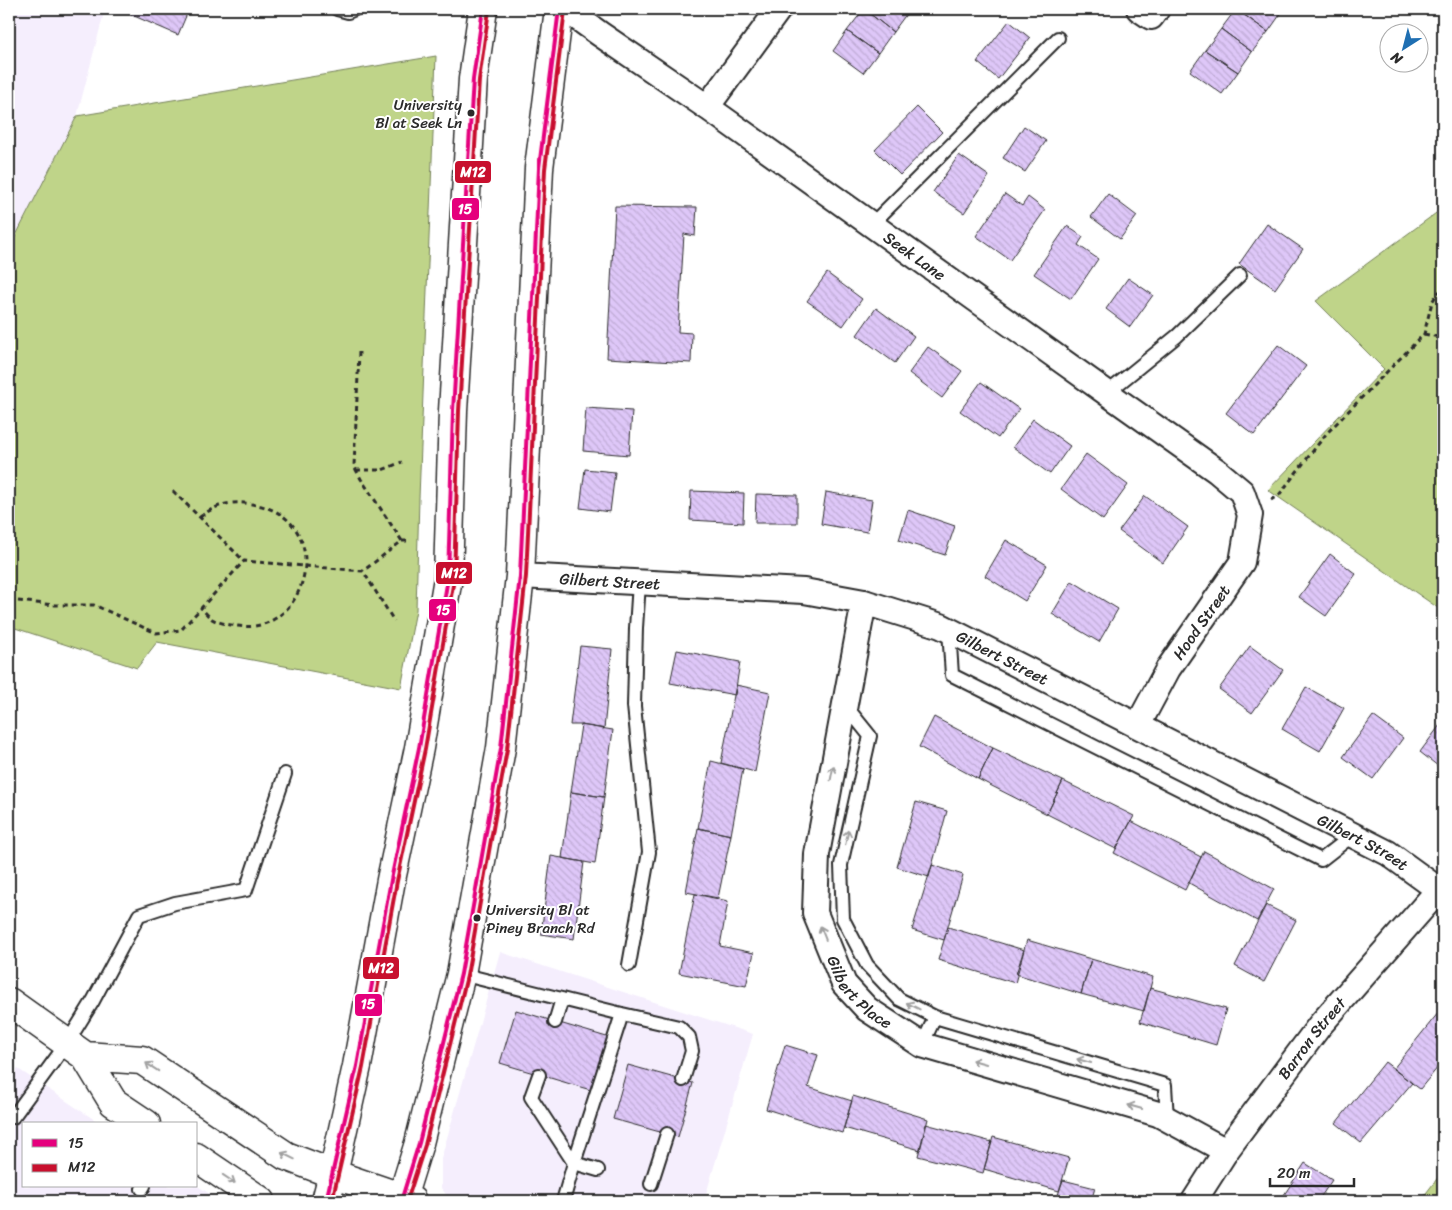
<svg xmlns="http://www.w3.org/2000/svg" width="1452" height="1210" font-family="Sriracha,sans-serif">
<defs>
<pattern id="building-back-hatch" width="6" height="6" patternUnits="userSpaceOnUse" patternTransform="scale(1.25)"><rect width="6" height="6" fill="#dec7f8"/><path d="M-1 5l2 2M0 0l6 6M5-1l2 2" fill="none" stroke="#bfabd5"/></pattern>
</defs>
<rect width="100%" height="100%" fill="#fff"/>
<filter id="ink" filterUnits="userSpaceOnUse"><feTurbulence type="fractalNoise" baseFrequency=".02" numOctaves="2"/><feDisplacementMap in="SourceGraphic" scale="10" xChannelSelector="R" yChannelSelector="G"/><feConvolveMatrix kernelMatrix="1 2 1 2 8 2 1 2 1" color-interpolation-filters="sRGB"/></filter>
<g filter="url(#ink)">
<!-- built -->
<path fill="#f5eefd" d="M 9,9 L 105,9 L 77,116 L 9,249 Z
M 500,952 L 753,1034 L 704,1201 L 451,1201 L 441,1188 L 441,1159 Z
M 9,1063 L 101,1124 L 24,1124 L 24,1186 L 196,1186 L 196,1185 L 221,1201 L 9,1201 Z"/>
<!-- park -->
<path fill="#bfd489" stroke="#75805a" d="M 436,56 L 419,498 L 416,610 L 401,688 L 157,642 L 137,668 L 9,626 L 9,249 L 77,116 Z
M 1443,208 L 1443,607 L 1441,610 L 1268,490 L 1384,369 L 1316,301 Z
M 1443,1171 L 1443,1201 L 1420,1201 Z"/>
<!-- building -->
<path fill="url(#building-back-hatch)" stroke="#2b2b2b" d="M 118,9 L 189,9 L 178,35 Z
M 864,9 L 893,32 L 878,53 L 847,31 Z
M 864,9 L 902,9 L 907,13 L 893,32 Z
M 1236,9 L 1278,9 L 1282,12 L 1268,32 Z
M 1236,9 L 1268,32 L 1252,52 L 1221,29 Z
M 1009,21 L 1030,38 L 998,79 L 977,62 Z
M 1221,29 L 1252,52 L 1238,72 L 1205,50 Z
M 847,31 L 878,53 L 863,73 L 833,51 Z
M 1205,50 L 1238,72 L 1222,94 L 1190,71 Z
M 917,107 L 942,132 L 900,175 L 875,150 Z
M 1024,126 L 1046,141 L 1025,172 L 1003,158 Z
M 959,155 L 989,176 L 964,213 L 933,192 Z
M 1005,194 L 1022,206 L 1028,197 L 1045,210 L 1010,260 L 976,236 Z
M 1108,194 L 1137,216 L 1120,239 L 1091,217 Z
M 615,206 L 697,207 L 695,236 L 684,234 L 678,332 L 692,333 L 691,363 L 607,358 Z
M 1267,224 L 1303,249 L 1275,289 L 1239,264 Z
M 1067,226 L 1083,237 L 1078,245 L 1098,259 L 1071,299 L 1034,274 Z
M 827,273 L 862,299 L 843,326 L 807,301 Z
M 1128,278 L 1153,295 L 1130,327 L 1106,309 Z
M 876,308 L 914,336 L 895,363 L 857,335 Z
M 1278,345 L 1306,366 L 1254,435 L 1226,413 Z
M 928,347 L 962,371 L 942,398 L 909,373 Z
M 981,382 L 1019,409 L 998,438 L 960,411 Z
M 586,408 L 632,411 L 629,455 L 583,451 Z
M 1033,419 L 1070,446 L 1050,474 L 1013,447 Z
M 1086,454 L 1128,485 L 1103,520 L 1061,489 Z
M 585,469 L 615,472 L 610,512 L 580,508 Z
M 691,491 L 744,493 L 743,523 L 690,520 Z
M 826,492 L 872,500 L 867,532 L 821,524 Z
M 756,494 L 797,495 L 797,523 L 755,523 Z
M 1145,496 L 1188,527 L 1163,563 L 1119,531 Z
M 908,510 L 955,526 L 945,555 L 899,540 Z
M 1006,540 L 1047,565 L 1025,601 L 985,576 Z
M 1330,554 L 1356,574 L 1326,616 L 1299,597 Z
M 1072,581 L 1118,609 L 1099,642 L 1052,614 Z
M 580,646 L 612,649 L 604,729 L 581,725 L 570,725 Z
M 1250,646 L 1283,670 L 1252,713 L 1219,689 Z
M 677,650 L 740,662 L 735,695 L 670,683 Z
M 736,685 L 770,692 L 755,772 L 721,763 Z
M 1306,687 L 1344,708 L 1320,751 L 1282,729 Z
M 1373,716 L 1403,738 L 1373,779 L 1343,757 Z
M 934,717 L 993,748 L 978,779 L 919,747 Z
M 1443,721 L 1443,770 L 1420,752 Z
M 581,725 L 613,730 L 604,797 L 571,792 Z
M 993,748 L 1063,781 L 1047,814 L 978,779 Z
M 711,761 L 743,769 L 731,835 L 698,828 Z
M 1063,781 L 1134,816 L 1116,849 L 1047,814 Z
M 571,792 L 604,797 L 595,864 L 562,858 Z
M 916,802 L 947,811 L 929,877 L 897,867 Z
M 1131,821 L 1201,857 L 1185,890 L 1114,853 Z
M 698,828 L 731,835 L 718,898 L 686,892 Z
M 1204,851 L 1274,889 L 1257,921 L 1189,883 Z
M 551,856 L 584,862 L 574,939 L 541,934 Z
M 932,865 L 963,875 L 944,940 L 912,930 Z
M 695,894 L 728,901 L 720,946 L 754,953 L 746,986 L 679,973 Z
M 1266,905 L 1296,920 L 1264,982 L 1235,966 Z
M 948,927 L 1024,950 L 1015,983 L 938,960 Z
M 1027,940 L 1091,959 L 1081,994 L 1016,974 Z
M 1091,959 L 1153,977 L 1144,1011 L 1081,994 Z
M 1150,988 L 1226,1009 L 1216,1045 L 1140,1022 Z
M 1443,993 L 1443,1006 L 1437,1001 Z
M 1443,1007 L 1443,1061 L 1420,1089 L 1393,1069 Z
M 516,1010 L 610,1038 L 594,1091 L 500,1063 Z
M 785,1045 L 818,1055 L 808,1087 L 852,1101 L 842,1133 L 766,1109 Z
M 1385,1062 L 1412,1083 L 1361,1143 L 1336,1123 Z
M 628,1065 L 693,1083 L 678,1137 L 613,1119 Z
M 853,1096 L 928,1119 L 920,1150 L 844,1128 Z
M 926,1124 L 992,1142 L 983,1173 L 918,1156 Z
M 993,1137 L 1069,1158 L 1059,1191 L 984,1169 Z
M 1305,1163 L 1332,1180 L 1318,1201 L 1280,1201 Z
M 1063,1180 L 1095,1188 L 1091,1201 L 1056,1201 Z"/>
<g fill="none" stroke-linecap="round" stroke-linejoin="round">
<!-- service casing -->
<g stroke="#2b2b2b" stroke-width="16">
<path id="service" d="M 337,9 L 348,12 L 355,9
M 871,225 L 1058,38
M 1107,393 L 1177,336 L 1240,275
M 949,630 L 952,675 L 1321,860 L 1353,835
M 845,705 L 870,736 L 841,865 L 843,919 L 867,965 L 899,999 L 935,1017 L 1165,1085 L 1167,1119
M 629,965 L 649,852 L 634,706 L 636,628 L 639,583
M 461,974 L 622,1014 L 574,1163 L 563,1201
M 622,1014 L 679,1027 L 689,1037 L 692,1051 L 683,1080
M 555,1022 L 562,999
M 922,1045 L 935,1017
M 539,1075 L 531,1097 L 574,1163 L 598,1170
M 13,1117 L 67,1043 L 93,1001 L 139,915 L 175,903 L 246,890 L 285,774
M 651,1184 L 667,1134
M 142,1189 L 144,1186"/>
</g>
<!-- minor casing -->
<g stroke="#2b2b2b" stroke-width="28">
<g id="minor">
<path id="s1" d="M 565,9 L 600,34 L 707,107 L 1107,393 L 1217,471 L 1242,492 L 1250,515 L 1242,562 L 1168,669 L 1138,725"/>
<path d="M 1139,9 L 1151,17 L 1157,9"/>
<path d="M 707,107 L 779,9"/>
<path id="s2" d="M 520,576 L 804,591 L 864,602 L 941,626 L 1388,853 L 1439,890"/>
<path id="s3" d="M 864,602 L 817,854 L 815,913 L 844,984 L 867,1009 L 922,1045 L 1158,1114 L 1226,1151"/>
<path id="s4" d="M 1194,1201 L 1226,1151 L 1320,1025 L 1443,885"/>
</g>
</g>
<!-- secondary casing -->
<g stroke="#2b2b2b" stroke-width="31">
<path id="secondary" d="M 9,1002 L 85,1056 L 113,1102 L 146,1124
M 85,1056 L 142,1060 L 286,1156 L 333,1174 L 412,1201
M 196,1157 L 261,1201"/>
</g>
<!-- primary casing -->
<g stroke="#2b2b2b" stroke-width="31">
<path id="primary" d="M 326,1201 L 333,1174 L 357,1066 L 391,880 L 419,748 L 448,578 L 453,411 L 464,227 L 473,79 L 483,9
M 401,1201 L 419,1143 L 461,974 L 501,748 L 520,576 L 539,168 L 559,9"/>
</g>
<!-- path -->
<path stroke="#2b2b2b" stroke-width="3" stroke-dasharray="5 4" stroke-linecap="butt" d="M 1424,334 L 1443,338
M 359,352 L 354,466 L 361,479 L 402,541 L 363,571
M 356,470 L 382,470 L 402,462
M 173,491 L 244,561
M 1271,500 L 1279,495 L 1326,434 L 1424,334 L 1432,302 L 1438,293 L 1443,289
M 200,517 C 218,503 234,500 257,505 C 336,521 309,636 238,626 C 230,625 219,623 212,619 C 208,616 204,611 201,608
M 402,541 L 408,541
M 9,600 L 55,605 L 94,605 L 156,633 L 181,630 L 244,561 L 363,571 L 394,621"/>
<!-- service -->
<use href="#service" stroke="#fff" stroke-width="12"/>
<!-- minor -->
<use href="#minor" stroke="#fff" stroke-width="24"/>
<!-- secondary -->
<use href="#secondary" stroke="#fff" stroke-width="28"/>
<!-- primary -->
<use href="#primary" stroke="#fff" stroke-width="28"/>
<!-- bus-1 casing -->
<g stroke="#fff" stroke-width="8">
<path id="bus-1" d="M 326,1201 L 357,1066 L 391,880 L 419,748 L 448,578 L 453,411 L 473,79 L 483,9
M 401,1201 L 419,1143 L 461,974 L 501,748 L 520,576 L 539,168 L 559,9"/>
</g>
<!-- bus-2 casing -->
<g stroke="#fff" stroke-width="8">
<path id="bus-2" d="M 332,1201 L 363,1067 L 397,881 L 425,749 L 454,579 L 459,411 L 479,80 L 489,10
M 407,1201 L 425,1145 L 467,976 L 507,749 L 526,576 L 545,169 L 565,10"/>
</g>
<!-- bus-1 -->
<use href="#bus-1" stroke="#e5007d" stroke-width="4"/>
<!-- bus-2 -->
<use href="#bus-2" stroke="#c8102e" stroke-width="4"/>
</g>
<!-- one-way arrows -->
<defs><path id="oneway-shaft" d="M-6 0H5M1.5-3L5.5 0L1.5 3" fill="none" stroke-width="1.6" stroke-linecap="round" stroke-linejoin="round" transform="scale(1.25)"/></defs>
<g stroke="#a0a0a0">
<use href="#oneway-shaft" transform="translate(832 773) rotate(-79)"/>
<use href="#oneway-shaft" transform="translate(847 837) rotate(-77)"/>
<use href="#oneway-shaft" transform="translate(823 933) rotate(-112)"/>
<use href="#oneway-shaft" transform="translate(913 1006) rotate(-153)"/>
<use href="#oneway-shaft" transform="translate(1084 1061) rotate(-164)"/>
<use href="#oneway-shaft" transform="translate(979 1062) rotate(-164)"/>
<use href="#oneway-shaft" transform="translate(152 1067) rotate(-147)"/>
<use href="#oneway-shaft" transform="translate(1135 1107) rotate(-164)"/>
<use href="#oneway-shaft" transform="translate(288 1156) rotate(-154)"/>
<use href="#oneway-shaft" transform="translate(229 1179) rotate(34)"/>
</g>
</g>
<!-- markers -->
<g fill="#2b2b2b" stroke="#fff" stroke-width="2">
<circle cx="471" cy="113" r="4.5"/>
<circle cx="477" cy="918" r="4.5"/>
</g>
<g text-anchor="middle" stroke-width="4" stroke-linejoin="round" paint-order="stroke">
<!-- bus labels -->
<g font-size="15" fill="#2b2b2b" stroke="#fff" text-anchor="end">
<text x="462" y="110">University<tspan x="462" dy="18">Bl at Seek Ln</tspan></text>
<text x="486" y="915" text-anchor="start">University Bl at<tspan x="486" dy="18">Piney Branch Rd</tspan></text>
</g>
<!-- street labels -->
<g font-size="16" fill="#2b2b2b" stroke="#fff">
<text dy="6" stroke="none"><textPath href="#s1" startOffset="428">Seek Lane</textPath></text>
<text dy="6" stroke="none"><textPath href="#s2" startOffset="90">Gilbert Street</textPath></text>
<text transform="translate(1201 622) rotate(-55)" y="6">Hood Street</text>
<text dy="6" stroke="none"><textPath href="#s2" startOffset="495">Gilbert Street</textPath></text>
<text dy="6" stroke="none"><textPath href="#s2" startOffset="900">Gilbert Street</textPath></text>
<text dy="6" stroke="none"><textPath href="#s3" startOffset="408">Gilbert Place</textPath></text>
<text dy="6" stroke="none"><textPath href="#s4" startOffset="201">Barron Street</textPath></text>
</g>
</g>
<g stroke="#fff" stroke-width="2">
<rect x="454" y="160" width="38" height="24" rx="5" fill="#c8102e"/>
<rect x="451" y="197" width="29" height="24" rx="5" fill="#e5007d"/>
<rect x="435" y="561" width="38" height="24" rx="5" fill="#c8102e"/>
<rect x="428" y="598" width="29" height="24" rx="5" fill="#e5007d"/>
<rect x="362" y="956" width="38" height="24" rx="5" fill="#c8102e"/>
<rect x="354" y="993" width="29" height="24" rx="5" fill="#e5007d"/>
</g>
<g font-size="14" text-anchor="middle" font-weight="bold" fill="#fff">
<text x="473" y="177">M12</text>
<text x="465" y="214">15</text>
<text x="454" y="578">M12</text>
<text x="443" y="615">15</text>
<text x="381" y="973">M12</text>
<text x="368" y="1009">15</text>
</g>
<!-- margin -->
<rect width="1452" height="1210" fill="none" stroke="#fff" stroke-width="30"/>
<rect x="15" y="15" width="1422" height="1180" fill="none" stroke="#2b2b2b" stroke-width="2" filter="url(#ink)"/>
<!-- legend -->
<rect x="22" y="1122" width="175" height="65" fill="#ffffff" stroke="#aaaaaa"/>
<rect x="32" y="1139" width="25" height="8" fill="#e5007d" stroke="#aaaaaa"/>
<text x="68" y="1148" font-size="15" fill="#2b2b2b">15</text>
<rect x="32" y="1164" width="25" height="8" fill="#c8102e" stroke="#aaaaaa"/>
<text x="68" y="1172" font-size="15" fill="#2b2b2b">M12</text>
<!-- north arrow -->
<g transform="translate(1404 48) rotate(216)"><circle r="24" fill="#ffffff" stroke="#aaaaaa"/>
<path d="M0-4L9 19L0 12L-9 19Z" fill="#1f6fb2"/>
<text y="-8" font-size="14" font-weight="bold" text-anchor="middle" fill="#2b2b2b">N</text>
</g>
<!-- scale -->
<path d="M1270 1178v8h84v-8" fill="none" stroke="#2b2b2b" stroke-width="2.5"/>
<text x="1277" y="1178" font-size="15" fill="#2b2b2b" stroke="#ffffff" stroke-width="4" paint-order="stroke">20 m</text>
</svg>
